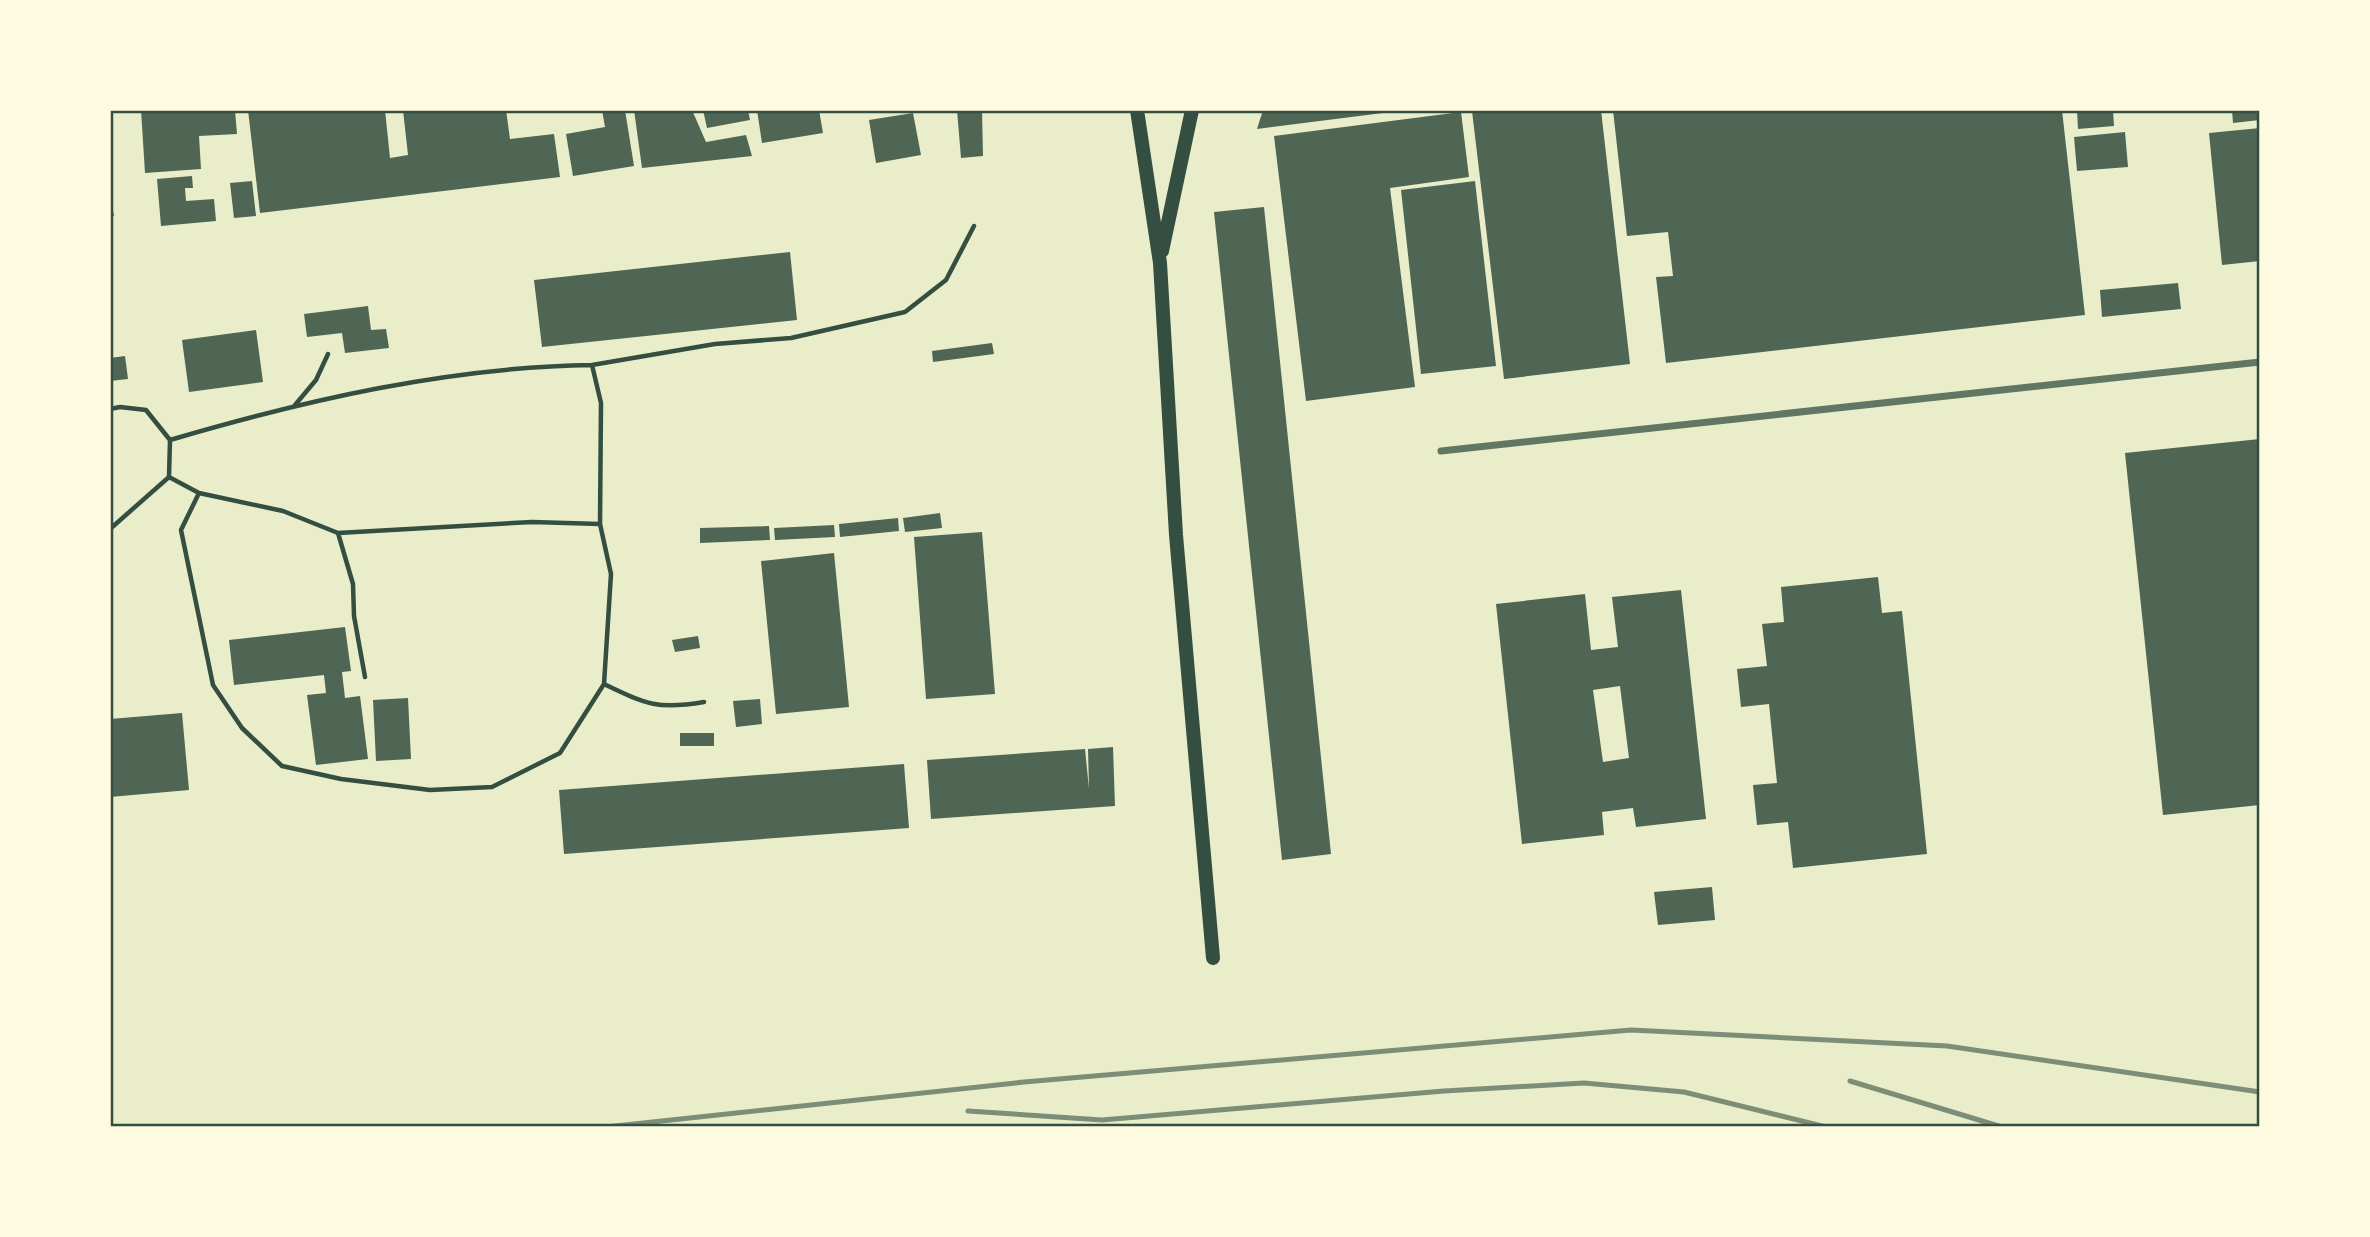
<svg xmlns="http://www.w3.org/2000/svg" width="2370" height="1237" font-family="Manrope,sans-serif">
<rect width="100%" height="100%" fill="#e9edc9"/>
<!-- building -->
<path fill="#4f6655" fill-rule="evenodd" d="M 141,110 L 235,110 L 237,134 L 199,136 L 201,169 L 145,173 Z
M 248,110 L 385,110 L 390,158 L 408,155 L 403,110 L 506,110 L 510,139 L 554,134 L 560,177 L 260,213 Z
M 602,110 L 625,110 L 634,166 L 573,176 L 566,134 L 605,127 Z
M 634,110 L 692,110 L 706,142 L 746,135 L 752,156 L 642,168 Z
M 703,110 L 748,110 L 750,120 L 707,128 Z
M 757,110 L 819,110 L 823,133 L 762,143 Z
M 957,110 L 982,110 L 983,156 L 961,158 Z
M 1263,110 L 1391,110 L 1391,112 L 1257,129 Z
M 1601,110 L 1630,364 L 1504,379 L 1472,111 Z
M 1613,110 L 2062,110 L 2085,315 L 1666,363 L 1656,277 L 1673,276 L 1668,232 L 1627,236 Z
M 2077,110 L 2113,110 L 2114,126 L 2078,129 Z
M 2232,110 L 2260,110 L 2260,120 L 2233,123 Z
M 1461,112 L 1469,177 L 1390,188 L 1415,387 L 1306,401 L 1274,136 Z
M 913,113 L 921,155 L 876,163 L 869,120 Z
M 2260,128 L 2260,261 L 2222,265 L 2209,133 Z
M 2125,132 L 2128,167 L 2077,171 L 2074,137 Z
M 192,176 L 193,188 L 185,188 L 186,201 L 214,199 L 216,221 L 161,226 L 157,179 Z
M 252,181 L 256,216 L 234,218 L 230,183 Z
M 1475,181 L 1496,366 L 1421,374 L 1401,190 Z
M 110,195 L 114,216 L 110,216 Z
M 1264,207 L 1331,854 L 1282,860 L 1214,212 Z
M 790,252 L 797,320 L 542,347 L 534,280 Z
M 2178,283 L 2181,309 L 2102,317 L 2100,290 Z
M 368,306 L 371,330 L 386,329 L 389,348 L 345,353 L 342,333 L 307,337 L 304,314 Z
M 256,330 L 263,382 L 189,392 L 182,340 Z
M 992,343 L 994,354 L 933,362 L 932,351 Z
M 125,356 L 128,379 L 110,381 L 110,358 Z
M 2260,439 L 2260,805 L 2163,815 L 2125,453 Z
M 940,513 L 942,528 L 905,532 L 903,518 Z
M 898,518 L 899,531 L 840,537 L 839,524 Z
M 834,525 L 835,537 L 775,540 L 774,528 Z
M 769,526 L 770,540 L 700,543 L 700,528 Z
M 982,532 L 995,694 L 926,699 L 914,537 Z
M 834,553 L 849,707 L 776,714 L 761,561 Z
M 1878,577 L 1882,613 L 1902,611 L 1927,854 L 1793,868 L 1788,822 L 1757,825 L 1753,785 L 1777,783 L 1769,704 L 1741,707 L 1737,669 L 1767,666 L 1762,624 L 1784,622 L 1781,587 Z
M 1681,590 L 1706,819 L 1636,827 L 1633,808 L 1602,812 L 1604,835 L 1522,844 L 1496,604 L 1585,594 L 1591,650 L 1618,647 L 1612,597 ZM 1620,686 L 1629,758 L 1603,762 L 1593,690 Z
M 345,627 L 351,671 L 342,672 L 345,698 L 360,696 L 368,759 L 316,765 L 307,695 L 326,693 L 324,675 L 234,685 L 229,640 Z
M 698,636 L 700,648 L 675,652 L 672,640 Z
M 408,698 L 411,759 L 376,761 L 373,700 Z
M 760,699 L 762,724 L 736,727 L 733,701 Z
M 182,713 L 189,790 L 110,797 L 110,719 Z
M 680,733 L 714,733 L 714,746 L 680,746 Z
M 1113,747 L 1115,806 L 931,819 L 927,760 L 1085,749 L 1089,789 L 1088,749 Z
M 904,764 L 909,828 L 564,854 L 559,790 Z
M 1712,887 L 1715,920 L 1658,925 L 1654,892 Z"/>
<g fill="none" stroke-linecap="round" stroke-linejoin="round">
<!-- path -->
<path stroke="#344e41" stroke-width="4.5" d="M 592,365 L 715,344 L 791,338 L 905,312 L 946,280 L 974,226
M 295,405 L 316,380 L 328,354
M 110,409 L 120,407 L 146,410 L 170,440 L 169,477 L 110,529
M 170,440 C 306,400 449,367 592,365 L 601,403 L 600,524 L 532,522 L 338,533
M 169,477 L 199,493 L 283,511 L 338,533 L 353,584 L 354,616 L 365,677
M 199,493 L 181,530 L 213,685 L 242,728 L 282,766 L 341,779 L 430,790 L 492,787 L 560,753 L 604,684
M 600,524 L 611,574 L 604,684 C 646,704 657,710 704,702"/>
<!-- minor -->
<path stroke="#617663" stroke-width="7" d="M 1441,451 L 2260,362"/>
<!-- secondary -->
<path stroke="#344e41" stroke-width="14" d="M 1137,110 L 1160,263 L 1176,535 L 1213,958
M 1162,251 L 1192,110"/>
<!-- rail -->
<path stroke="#7c8e77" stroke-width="5" d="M 1850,1081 L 2002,1127
M 968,1111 L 1102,1120 L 1444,1091 L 1584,1083 L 1684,1092 L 1826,1127
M 606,1127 L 1024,1082 L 1631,1030 L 1947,1046 L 2260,1092"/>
</g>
<!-- border -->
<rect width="2370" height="1237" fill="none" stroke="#fefae0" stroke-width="224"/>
<rect x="112" y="112" width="2146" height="1013" fill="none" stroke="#344e41" stroke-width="2.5"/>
</svg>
